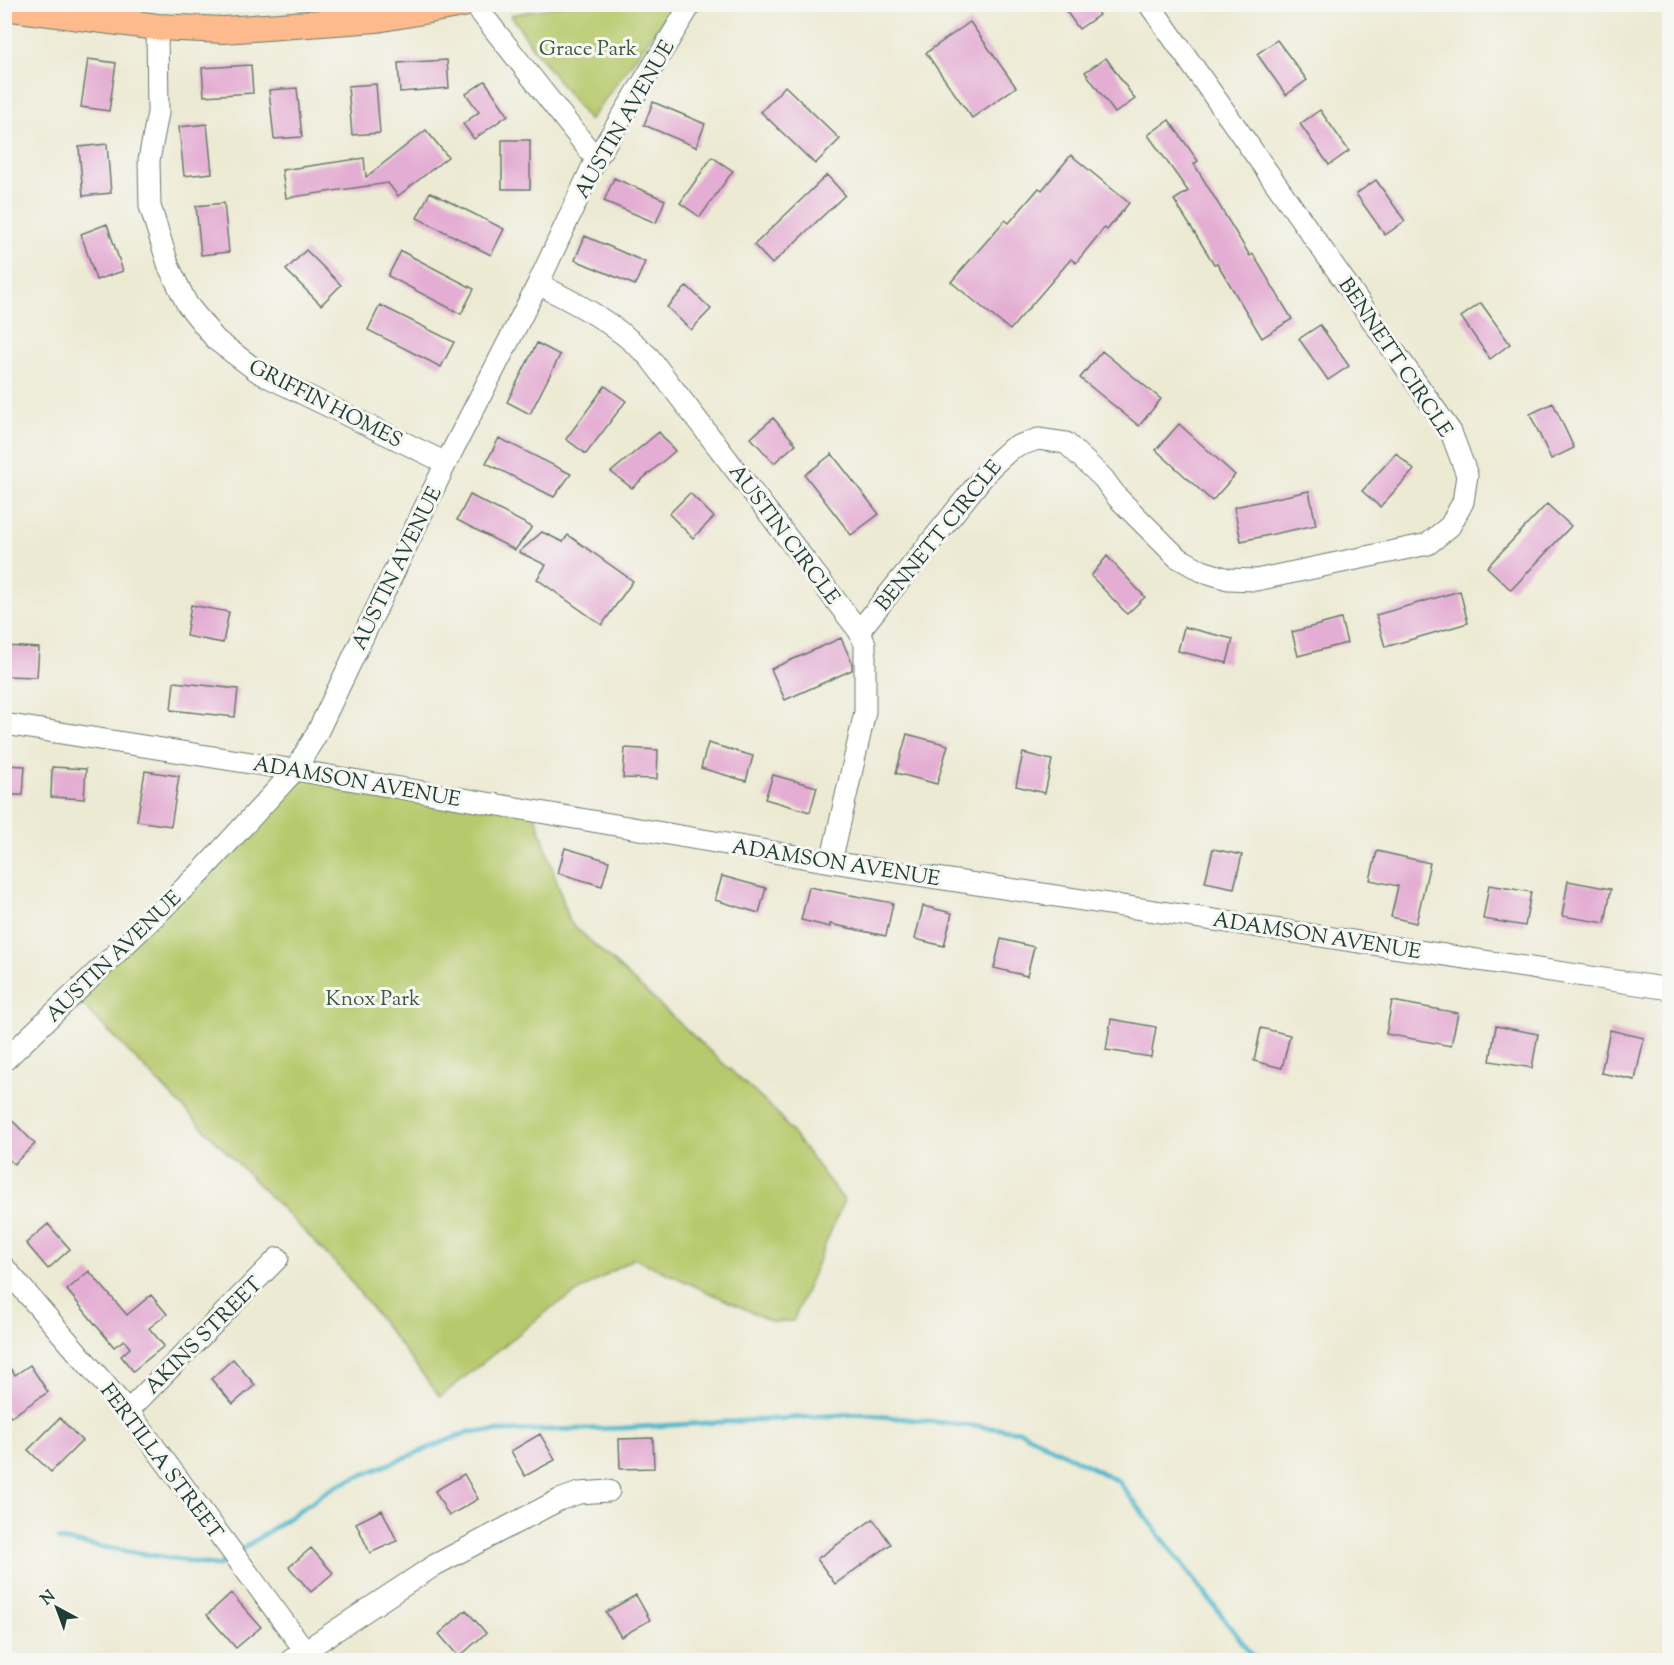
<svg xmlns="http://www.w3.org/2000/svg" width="1674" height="1665" font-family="'Sorts Mill Goudy',serif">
<rect width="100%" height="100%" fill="#f6f6f2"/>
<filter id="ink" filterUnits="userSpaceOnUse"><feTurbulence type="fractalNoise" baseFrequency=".0167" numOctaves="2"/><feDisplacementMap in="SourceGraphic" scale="12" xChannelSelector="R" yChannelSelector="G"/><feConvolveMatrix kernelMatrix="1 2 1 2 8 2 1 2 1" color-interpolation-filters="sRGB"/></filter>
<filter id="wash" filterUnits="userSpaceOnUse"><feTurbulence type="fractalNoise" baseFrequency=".008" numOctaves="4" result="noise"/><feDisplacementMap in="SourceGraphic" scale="24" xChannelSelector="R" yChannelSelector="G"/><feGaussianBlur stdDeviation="1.35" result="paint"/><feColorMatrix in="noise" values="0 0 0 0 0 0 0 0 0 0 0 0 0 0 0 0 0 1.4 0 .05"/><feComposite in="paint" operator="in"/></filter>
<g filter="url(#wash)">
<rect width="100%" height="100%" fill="#edead4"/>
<!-- green -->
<path fill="#b7c96c" stroke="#6b8350" stroke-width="1.5" d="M 564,5 L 674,5 L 589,121 L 532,47 L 511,15 Z
M 295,770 L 534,811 L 570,922 L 777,1113 L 844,1200 L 793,1321 L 773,1322 L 634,1258 L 551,1308 L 440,1397 L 342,1270 L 73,995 Z"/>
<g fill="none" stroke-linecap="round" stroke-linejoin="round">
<!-- stream -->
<path stroke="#4eb7cc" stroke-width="5" d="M 59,1540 L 218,1566 L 230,1557
M 238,1552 L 335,1486 L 468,1432 L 622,1428 L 860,1414 L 1020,1431 L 1118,1481 L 1256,1660"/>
</g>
<g id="blocks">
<!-- building -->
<path fill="#e4add3" d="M 1061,4 L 1092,4 L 1099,15 L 1079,29 Z
M 970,22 L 1016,87 L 972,118 L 926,53 Z
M 1277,40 L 1307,80 L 1286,95 L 1257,54 Z
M 1106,58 L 1135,99 L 1115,113 L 1085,72 Z
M 88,59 L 116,63 L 109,111 L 81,107 Z
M 447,60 L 449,88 L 400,92 L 398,63 Z
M 251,65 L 253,93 L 204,96 L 202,68 Z
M 485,81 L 508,115 L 474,139 L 463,124 L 479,112 L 466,94 Z
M 376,84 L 380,133 L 352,135 L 348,86 Z
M 785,86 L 840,139 L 815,164 L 761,112 Z
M 297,88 L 302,137 L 274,139 L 269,90 Z
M 653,102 L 705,124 L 696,147 L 644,125 Z
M 1320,110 L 1349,151 L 1329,165 L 1300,124 Z
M 1169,120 L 1198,161 L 1194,164 L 1250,256 L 1253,254 L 1292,319 L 1262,338 L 1217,263 L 1214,264 L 1174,200 L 1188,191 L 1148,135 Z
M 207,124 L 212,173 L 184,176 L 179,127 Z
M 426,130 L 448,157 L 398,196 L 388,183 L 286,198 L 282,170 L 364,158 L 366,177 Z
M 502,140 L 530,140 L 530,189 L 502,189 Z
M 107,144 L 111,193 L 83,196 L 79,147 Z
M 1071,155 L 1129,203 L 1107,230 L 1104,228 L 1076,263 L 1071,259 L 1010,330 L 951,282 L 1005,220 L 1009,223 L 1039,188 L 1042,190 Z
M 712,157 L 733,171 L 700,217 L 680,203 Z
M 827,175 L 845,195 L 772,264 L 754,245 Z
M 614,178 L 665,200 L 656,223 L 604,201 Z
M 1376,180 L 1405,221 L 1385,235 L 1356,194 Z
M 430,192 L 504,229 L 491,255 L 417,218 Z
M 224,203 L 229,252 L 201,255 L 196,206 Z
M 107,224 L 123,271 L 96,280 L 81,234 Z
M 585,236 L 645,262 L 635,285 L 575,260 Z
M 306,250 L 341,285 L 321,305 L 286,270 Z
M 401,251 L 474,289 L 461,314 L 388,276 Z
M 687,286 L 711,309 L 691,330 L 667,307 Z
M 1481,303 L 1510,344 L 1490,359 L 1461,317 Z
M 380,305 L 454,342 L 441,367 L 368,330 Z
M 1320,325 L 1349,366 L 1328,380 L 1299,339 Z
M 537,343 L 560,355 L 530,414 L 507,402 Z
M 1102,351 L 1161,399 L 1139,426 L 1080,378 Z
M 605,386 L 626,401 L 586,454 L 566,439 Z
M 1553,403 L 1574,448 L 1551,459 L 1530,414 Z
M 773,418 L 796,444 L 774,463 L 751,438 Z
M 1179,424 L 1235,475 L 1212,501 L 1156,450 Z
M 659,432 L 675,451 L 632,488 L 611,472 Z
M 499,438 L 571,474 L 554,497 L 486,463 Z
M 1396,453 L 1414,470 L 1380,507 L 1362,491 Z
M 832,454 L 879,514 L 851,535 L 805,475 Z
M 1309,491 L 1316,525 L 1241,541 L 1234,507 Z
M 690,493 L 714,517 L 693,538 L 669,514 Z
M 470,495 L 532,527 L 515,550 L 457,520 Z
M 1547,504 L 1571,526 L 1511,590 L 1487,567 Z
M 542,532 L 563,542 L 568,535 L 633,581 L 602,625 L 537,579 L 546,565 L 519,552 Z
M 1107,556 L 1145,597 L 1127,614 L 1091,576 Z
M 1460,591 L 1468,623 L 1385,647 L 1376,615 Z
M 191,605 L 229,612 L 223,643 L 186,636 Z
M 1341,619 L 1347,643 L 1298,656 L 1292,632 Z
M 1184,627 L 1233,639 L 1227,663 L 1178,651 Z
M 841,638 L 852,663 L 852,670 L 785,700 L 771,669 Z
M 5,646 L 39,648 L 37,677 L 4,676 Z
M 174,682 L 238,689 L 235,717 L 171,710 Z
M 907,734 L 948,745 L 937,784 L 896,773 Z
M 708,743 L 753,756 L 746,781 L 701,768 Z
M 625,748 L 658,750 L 657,779 L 623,778 Z
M 1023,753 L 1052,760 L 1045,793 L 1016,786 Z
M 4,765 L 25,766 L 23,795 L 4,795 Z
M 52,767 L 86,769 L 84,799 L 51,797 Z
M 145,771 L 179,776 L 171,826 L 137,821 Z
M 773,775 L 817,787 L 810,812 L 765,799 Z
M 565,848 L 609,861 L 602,886 L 558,873 Z
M 1213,849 L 1242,855 L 1234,888 L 1205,882 Z
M 1377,851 L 1430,863 L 1416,923 L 1391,917 L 1398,886 L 1370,880 Z
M 722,876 L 766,888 L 759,913 L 715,900 Z
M 1568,881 L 1611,889 L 1605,923 L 1562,916 Z
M 1489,885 L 1531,892 L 1525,926 L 1483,919 Z
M 809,887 L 893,903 L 886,936 L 830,924 L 830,927 L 801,920 Z
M 923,906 L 952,913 L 944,946 L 915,939 Z
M 1001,939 L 1034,947 L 1027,976 L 994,968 Z
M 1392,1001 L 1458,1013 L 1451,1046 L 1386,1034 Z
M 1111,1019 L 1156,1027 L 1151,1057 L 1106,1050 Z
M 1496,1026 L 1538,1034 L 1532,1068 L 1490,1061 Z
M 1261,1028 L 1290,1035 L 1282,1068 L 1254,1061 Z
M 1610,1030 L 1644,1038 L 1635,1080 L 1601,1073 Z
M 4,1112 L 35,1144 L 14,1164 L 4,1155 Z
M 48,1224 L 70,1249 L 48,1269 L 26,1243 Z
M 89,1271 L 127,1315 L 151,1295 L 167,1314 L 149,1328 L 164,1346 L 133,1371 L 121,1356 L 130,1348 L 124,1340 L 114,1347 L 67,1290 Z
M 233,1359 L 255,1385 L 233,1404 L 211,1379 Z
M 4,1360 L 15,1375 L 30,1365 L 48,1392 L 11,1417 L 4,1407 Z
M 60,1418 L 82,1441 L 51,1472 L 28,1450 Z
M 540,1434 L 555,1460 L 525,1476 L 511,1451 Z
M 653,1438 L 654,1468 L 620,1469 L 619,1439 Z
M 464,1474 L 478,1499 L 449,1516 L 435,1491 Z
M 382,1510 L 397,1541 L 370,1553 L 356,1523 Z
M 873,1519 L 891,1544 L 835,1584 L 817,1559 Z
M 311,1548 L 333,1573 L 311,1592 L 289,1567 Z
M 231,1593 L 261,1627 L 236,1648 L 207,1615 Z
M 636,1595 L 650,1620 L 621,1637 L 606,1612 Z
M 466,1610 L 486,1633 L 459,1657 L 439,1634 Z"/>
</g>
</g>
<g filter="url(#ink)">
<use href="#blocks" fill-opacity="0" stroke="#677a6c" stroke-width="1.5"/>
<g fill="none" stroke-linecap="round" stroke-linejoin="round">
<!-- minor casing -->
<g stroke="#677a6c" stroke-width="23">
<path id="minor" d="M 474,4 L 596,159
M 157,27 L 158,113 L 149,160 L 150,206 L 169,267 L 187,304 L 216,340 L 260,373 L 446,463
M 538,284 C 582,306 613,322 649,357 L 859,631 L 865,644 L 865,712 L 831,862
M 859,631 L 991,467 L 1012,448 L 1038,439 L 1066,443 L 1103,478 L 1117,497 L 1177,557 L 1202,571 L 1228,579 L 1256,580 L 1428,544 L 1450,526 L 1463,502 L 1467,475 L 1451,432 L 1149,4
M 4,724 L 295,770 L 831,862 L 1670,989
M 4,1061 L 202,871 L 295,770 L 316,735 L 446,463 L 538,284 L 596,159 L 691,4
M 4,1267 L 128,1411 L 312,1660
M 128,1411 L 278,1258
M 291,1660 L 435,1565 L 559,1500 L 579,1493 L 609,1491"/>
</g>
<!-- major casing -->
<g stroke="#677a6c" stroke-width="28">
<path id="major" d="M 4,7 L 157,27 L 224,30 L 377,19 L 463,4"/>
</g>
<!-- minor -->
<use href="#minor" stroke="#fff" stroke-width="21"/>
<!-- major -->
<use href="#major" stroke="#fcba8d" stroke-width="26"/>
</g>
</g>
<g text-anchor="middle" stroke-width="6" stroke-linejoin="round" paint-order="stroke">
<!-- park labels -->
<g font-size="21" fill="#3d593f" stroke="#f6f6f2">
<text x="588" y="55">Grace Park</text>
<text x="373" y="1005">Knox Park</text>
</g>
<!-- street labels -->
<g font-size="21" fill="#1f3d34" stroke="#f6f6f2">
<text transform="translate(624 119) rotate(-60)" y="7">AUSTIN AVENUE</text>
<text transform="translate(1396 357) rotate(56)" y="7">BENNETT CIRCLE</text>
<text transform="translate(326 403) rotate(27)" y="7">GRIFFIN HOMES</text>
<text transform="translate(785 534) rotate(53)" y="7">AUSTIN CIRCLE</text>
<text transform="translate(938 535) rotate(-51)" y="7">BENNETT CIRCLE</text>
<text transform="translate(396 568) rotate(-64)" y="7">AUSTIN AVENUE</text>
<text transform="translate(357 781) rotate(10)" y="7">ADAMSON AVENUE</text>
<text transform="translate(836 862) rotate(9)" y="7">ADAMSON AVENUE</text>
<text transform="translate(1317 935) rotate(9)" y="7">ADAMSON AVENUE</text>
<text transform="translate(113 956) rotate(-44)" y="7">AUSTIN AVENUE</text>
<text transform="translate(203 1335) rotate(-45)" y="7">AKINS STREET</text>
<text transform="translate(162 1461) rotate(53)" y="7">FERTILLA STREET</text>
</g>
</g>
<!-- margin -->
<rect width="1674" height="1665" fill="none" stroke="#f6f6f2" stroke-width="24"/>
<!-- north arrow -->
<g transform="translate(57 1608) rotate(319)" stroke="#f6f6f2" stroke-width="4.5" paint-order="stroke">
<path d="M0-4.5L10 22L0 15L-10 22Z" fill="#1f3d34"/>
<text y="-9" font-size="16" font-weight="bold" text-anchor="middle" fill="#1f3d34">N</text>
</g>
</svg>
